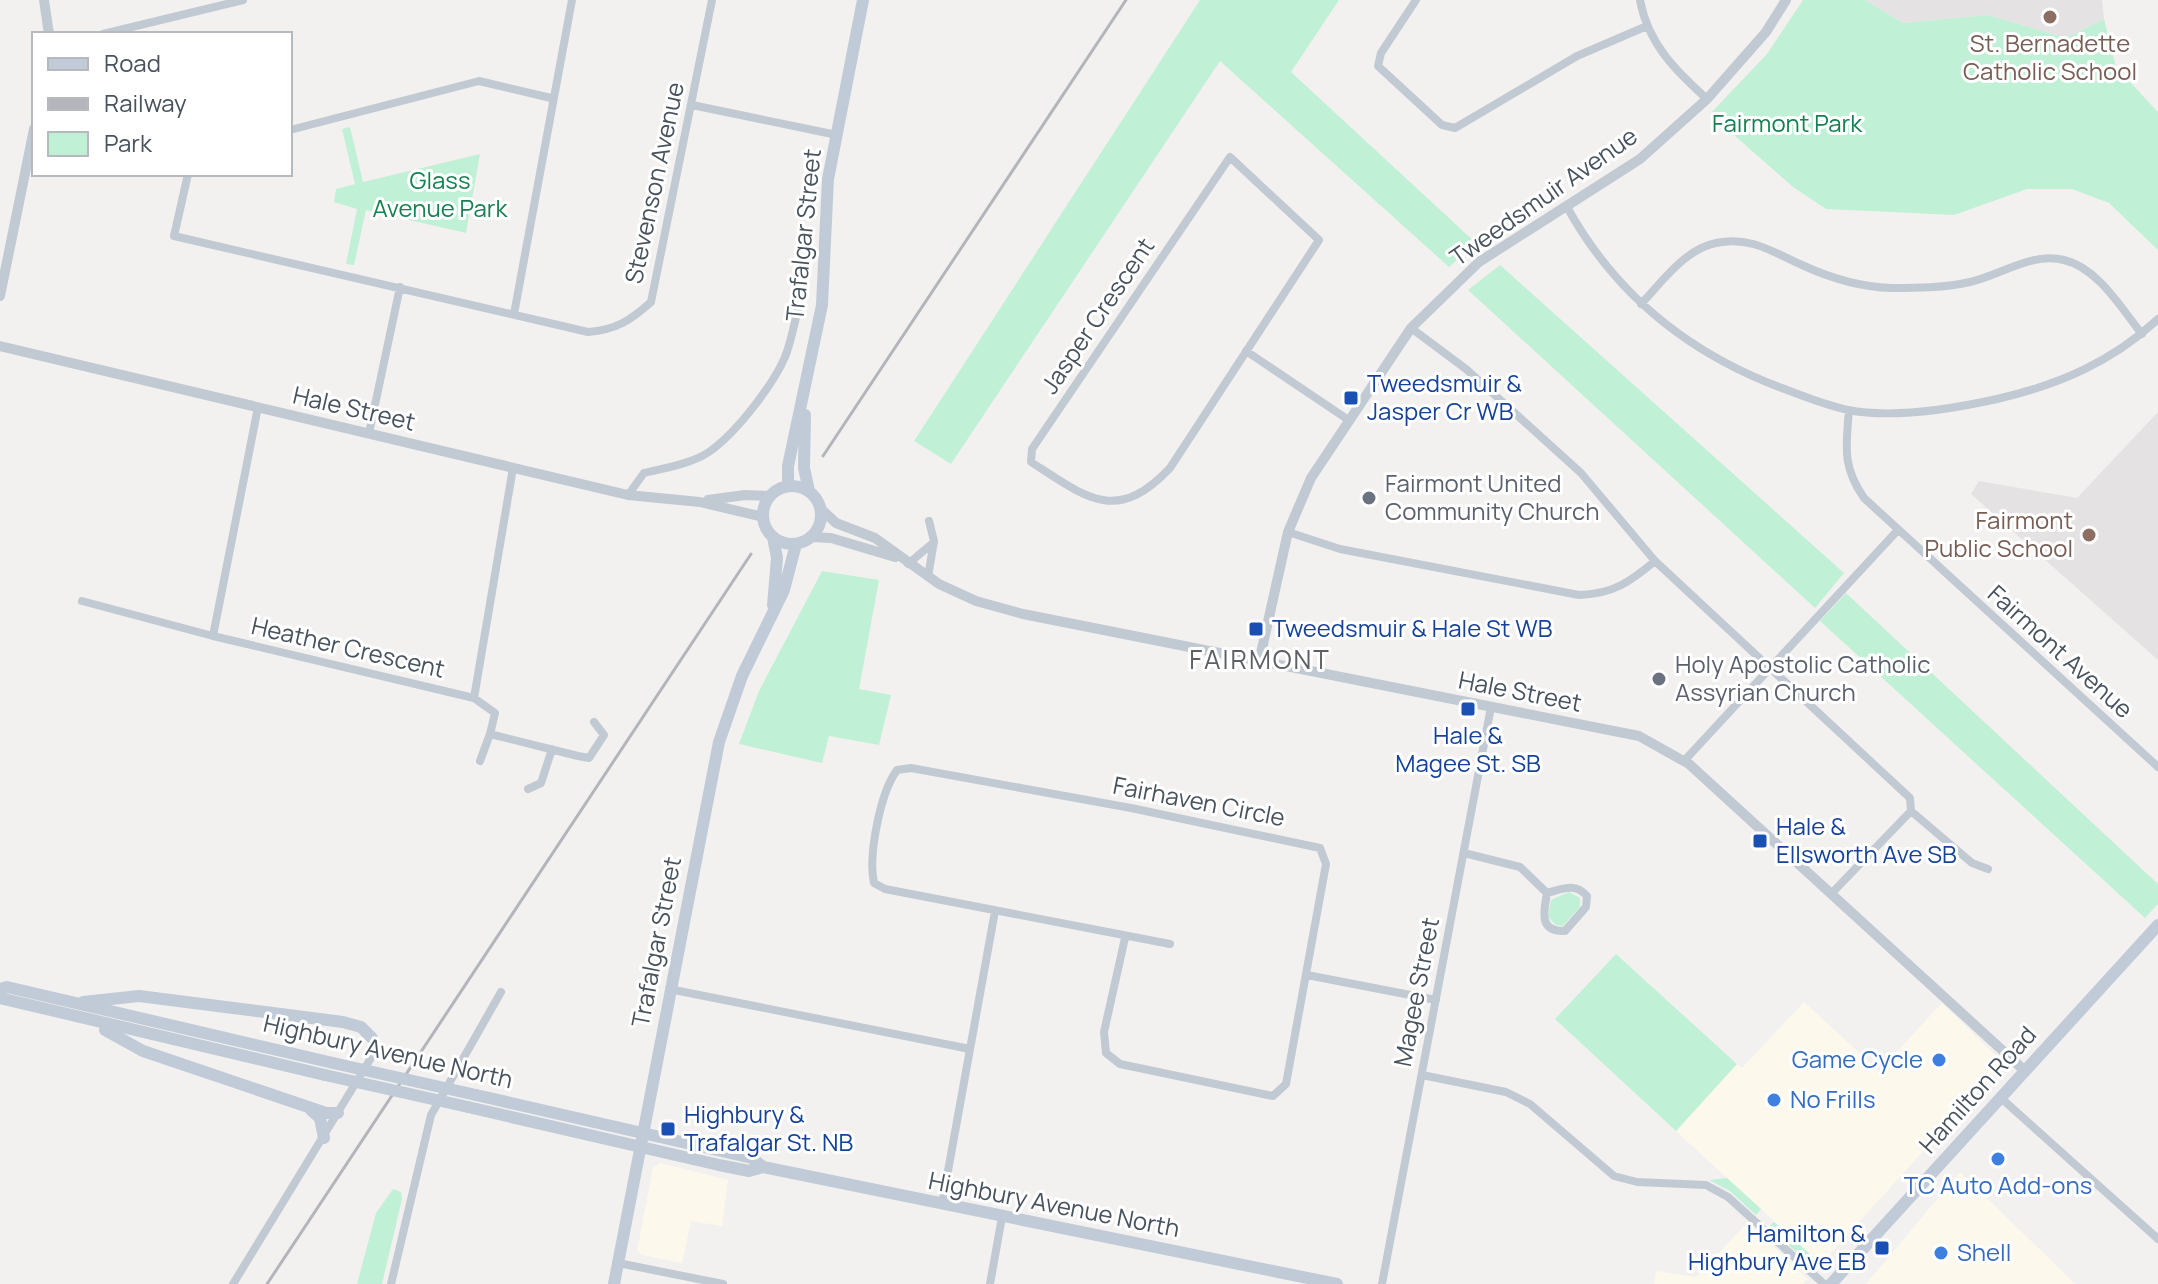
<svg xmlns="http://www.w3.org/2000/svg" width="2158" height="1284" font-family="Manrope,sans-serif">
<rect width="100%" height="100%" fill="#f3f1f0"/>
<!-- commercial -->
<path fill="#fcf8eb" d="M 1804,1002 L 1879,1071 L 1942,1003 L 2003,1063 L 1821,1264 L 1676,1131 L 1737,1064 L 1742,1068 Z
M 660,1163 L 728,1180 L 722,1226 L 691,1221 L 682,1263 L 642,1255 L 637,1251 L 653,1168 Z
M 1960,1172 L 2075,1284 L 1866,1284 Z
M 1748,1222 L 1808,1279 L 1803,1284 L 1654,1284 L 1656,1271 L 1696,1277 Z"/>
<!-- education -->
<path fill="#e4e2e2" d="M 1865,0 L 2102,0 L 2104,19 L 2066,38 L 1988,15 L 1903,23 Z
M 2158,412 L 2158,660 L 1971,494 L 1979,481 L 2077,498 Z"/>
<!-- green -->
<path fill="#c0f0d5" d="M 1200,0 L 1339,0 L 1291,72 L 1476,243 L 1449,267 L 1220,61 L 951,464 L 914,441 Z
M 1803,0 L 1865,0 L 1903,23 L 1988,15 L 2066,38 L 2104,19 L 2116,67 L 2158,112 L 2158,250 L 2109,203 L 2072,189 L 2027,189 L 1954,215 L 1826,209 L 1793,187 L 1710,114 L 1767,54 Z
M 350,127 L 363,182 L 480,154 L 466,233 L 366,210 L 354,265 L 346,264 L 357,209 L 334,202 L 336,189 L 355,184 L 342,129 Z
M 1500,265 L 1844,573 L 1815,608 L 1468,290 Z
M 822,571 L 879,580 L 859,689 L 891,695 L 879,745 L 829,736 L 822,763 L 739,744 L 759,691 Z
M 1846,593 L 2158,884 L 2158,904 L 2145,918 L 1820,621 Z
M 1569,892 L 1580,898 L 1580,907 L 1563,926 L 1556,925 L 1548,917 L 1551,900 Z
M 1616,954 L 1737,1064 L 1676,1131 L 1555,1019 Z
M 1727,1178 L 1761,1209 L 1756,1215 L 1730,1191 L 1709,1180 Z
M 393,1189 L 401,1192 L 402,1199 L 382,1284 L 357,1284 L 376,1213 Z
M 1774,1222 L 1821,1264 L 1816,1270 L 1769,1227 Z"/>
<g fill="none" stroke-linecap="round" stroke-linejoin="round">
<!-- minor -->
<path stroke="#c1cad2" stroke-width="8" d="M 1416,0 L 1381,53 L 1378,66 L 1442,125 L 1455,128 L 1577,56 L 1647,26
M 1640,0 C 1648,44 1676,71 1707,99
M 103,34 L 243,0
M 692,105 L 837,135
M 290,130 L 479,81 L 551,98
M 1230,157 L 1319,240 L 1170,468 C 1117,524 1088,499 1031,462 L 1032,449 Z
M 188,174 L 174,236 L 588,332 C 616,330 631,320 651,302 L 712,0
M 1567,207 C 1615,294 1687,352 1779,387 C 1801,395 1824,405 1848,410 C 1894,419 1952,409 1997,399 C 2058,385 2112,362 2158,319
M 1641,304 C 1661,283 1685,249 1716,243 C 1750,236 1771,251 1802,265 C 1828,277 1861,287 1891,288 C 1915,288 1946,288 1970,282 C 2001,275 2031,252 2064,260 C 2098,268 2121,308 2142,334
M 514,314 L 572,0
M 1411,328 L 1466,369 L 1581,473 L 1655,561 L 1910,798 L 1911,811 L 1831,894
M 1246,351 L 1350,421
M 258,407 L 213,636 L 474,698 L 513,468
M 1849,410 C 1846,447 1842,466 1864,498 L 2158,767
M 369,433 L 400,287
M 628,495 L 644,473 C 665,468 696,463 713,449 C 738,430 773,385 785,357 C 791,342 794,325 798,309
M 1288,532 L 1340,549 L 1579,595 C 1613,594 1630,582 1655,561
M 908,564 L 934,542
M 928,577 L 934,541 L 929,521
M 82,601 L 213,636
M 474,698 L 495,713 L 490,734 L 578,756 L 589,758 L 604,735 L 594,722
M 480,761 L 490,734
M 1684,761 L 1897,531
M 528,789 L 541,783 L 552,749
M 1911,811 L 1972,863 L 1988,869
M 1464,853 L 1520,867 L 1547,893 C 1544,912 1538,932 1565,931 L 1586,907 L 1587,896 C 1575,882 1562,889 1547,893
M 1125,938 L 1104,1032 L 1106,1053 L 1120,1064 L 1273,1096 L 1286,1084 L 1326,864 L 1320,848 L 1131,808 L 911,768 L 897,770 C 880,793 868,856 874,883 L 885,889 L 1170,944
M 1307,975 L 1436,1000
M 669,989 L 970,1049
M 1422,1075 L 1506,1092 L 1530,1104 L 1614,1176 L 1637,1182 L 1706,1185 L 1728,1197 L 1824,1284
M 2001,1098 L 2158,1239
M 942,1204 L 995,911
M 618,1263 L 723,1284
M 233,1284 L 374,1053 L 372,1038
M 391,1284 L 431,1115 L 501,992
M 990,1284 L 1002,1217
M 1382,1284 L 1491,707"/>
<!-- tertiary -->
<path stroke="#c1cad2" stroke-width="10" d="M 44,0 L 49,34
M 0,296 L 34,129
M 0,346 L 628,495 L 700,502 L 763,517
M 708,500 L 745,495 L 770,496
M 821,509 L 836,523 L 875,538 L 939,584 L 976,601 L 1023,614 L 1639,736 L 1689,764 L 2025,1071
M 811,537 L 831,538 L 895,557
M 1259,662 L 1288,532 L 1311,478 L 1411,328 L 1479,262 L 1640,159 L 1707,99 L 1766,32 L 1786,0"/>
<!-- secondary -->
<path stroke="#c1cbd7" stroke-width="12" d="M 805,415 L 804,468 L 809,491
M 788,486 L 788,466 L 822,305 L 828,179 L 863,0
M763 515a29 29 0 1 1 58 0a29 29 0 1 1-58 0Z
M 773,605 L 777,558 L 773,537
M 0,989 L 7,987 L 333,1063
M 0,998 L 325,1075
M 83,1002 L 139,996 L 343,1022 L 361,1027 L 372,1038
M 105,1030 L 143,1051 L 326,1113 L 338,1113
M 476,1095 L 752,1158 L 763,1167
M 468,1107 L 719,1165 L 749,1171 L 763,1167 L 1337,1284
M 311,1110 L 320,1118 L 324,1138
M 614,1284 L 719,742 L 742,676 L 784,590 L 796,544
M 1831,1284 L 2158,925"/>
<!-- rail -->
<path stroke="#b3b5bb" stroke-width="3" d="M 823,456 L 1126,0
M 267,1284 L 751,554"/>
<!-- secondary-bridge -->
<path stroke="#c1cbd7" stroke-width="12" d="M 333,1063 L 476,1095
M 325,1075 L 468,1107"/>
</g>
<!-- markers -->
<g fill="#8d6e63" stroke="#fff" stroke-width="3">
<circle cx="2050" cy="17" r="8"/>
<circle cx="2089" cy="535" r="8"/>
</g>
<g fill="#1a4fb4" stroke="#fff" stroke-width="3">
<rect x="1343" y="390" width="16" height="16" rx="4"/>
<rect x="1248" y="621" width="16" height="16" rx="4"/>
<rect x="1460" y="701" width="16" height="16" rx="4"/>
<rect x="1752" y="833" width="16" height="16" rx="4"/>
<rect x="660" y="1121" width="16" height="16" rx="4"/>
<rect x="1874" y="1240" width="16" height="16" rx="4"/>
</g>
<g fill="#6b7280" stroke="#fff" stroke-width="3">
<circle cx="1369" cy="498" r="8"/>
<circle cx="1659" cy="679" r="8"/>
</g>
<g fill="#3f7fe0" stroke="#fff" stroke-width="3">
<circle cx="1939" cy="1060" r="8"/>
<circle cx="1774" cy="1100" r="8"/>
<circle cx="1998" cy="1159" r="8"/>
<circle cx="1941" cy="1253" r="8"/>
</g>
<g text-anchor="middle" stroke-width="6" stroke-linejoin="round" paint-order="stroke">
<!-- education labels -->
<g font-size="24" fill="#785e54" stroke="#fff">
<text x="2050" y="52">St. Bernadette<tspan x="2050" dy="28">Catholic School</tspan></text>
<text x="2073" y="529" text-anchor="end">Fairmont<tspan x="2073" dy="28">Public School</tspan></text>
</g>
<!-- park labels -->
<g font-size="24" fill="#178152" stroke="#fff">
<text x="1787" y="132">Fairmont Park</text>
<text x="440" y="189">Glass<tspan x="440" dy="28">Avenue Park</tspan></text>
</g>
<!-- street labels -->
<g font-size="24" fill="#48535e" stroke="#fff">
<text transform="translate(655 183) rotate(-78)" y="8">Stevenson Avenue</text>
<text transform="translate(1544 197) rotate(-35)" y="8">Tweedsmuir Avenue</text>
<text transform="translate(804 235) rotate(-84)" y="8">Trafalgar Street</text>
<text transform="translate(1098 316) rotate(-56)" y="8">Jasper Crescent</text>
<text transform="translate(354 409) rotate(13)" y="8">Hale Street</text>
<text transform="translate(348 648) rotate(13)" y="8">Heather Crescent</text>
<text transform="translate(2060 652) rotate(42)" y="8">Fairmont Avenue</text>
<text transform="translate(1520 692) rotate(11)" y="8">Hale Street</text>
<text transform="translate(1199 802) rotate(11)" y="8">Fairhaven Circle</text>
<text transform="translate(657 942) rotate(-79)" y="8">Trafalgar Street</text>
<text transform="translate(1417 992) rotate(-79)" y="8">Magee Street</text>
<text transform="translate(388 1052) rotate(13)" y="8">Highbury Avenue North</text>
<text transform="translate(1978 1090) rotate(-48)" y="8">Hamilton Road</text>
<text transform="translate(1054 1205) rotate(11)" y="8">Highbury Avenue North</text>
</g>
<!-- transit labels -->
<g font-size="24" fill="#164399" stroke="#fff" text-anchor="start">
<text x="1367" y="392">Tweedsmuir &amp;<tspan x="1367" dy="28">Jasper Cr WB</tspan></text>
<text x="1272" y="637">Tweedsmuir &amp; Hale St WB</text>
<text x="1468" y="744" text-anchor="middle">Hale &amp;<tspan x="1468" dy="28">Magee St. SB</tspan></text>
<text x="1776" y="835">Hale &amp;<tspan x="1776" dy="28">Ellsworth Ave SB</tspan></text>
<text x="684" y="1123">Highbury &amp;<tspan x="684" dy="28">Trafalgar St. NB</tspan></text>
<text x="1866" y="1242" text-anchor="end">Hamilton &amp;<tspan x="1866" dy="28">Highbury Ave EB</tspan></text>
</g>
<!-- worship labels -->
<g font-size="24" fill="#5b616d" stroke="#fff" text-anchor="start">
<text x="1385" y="492">Fairmont United<tspan x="1385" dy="28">Community Church</tspan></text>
<text x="1675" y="673">Holy Apostolic Catholic<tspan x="1675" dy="28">Assyrian Church</tspan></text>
</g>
<!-- shop labels -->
<g font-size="24" fill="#366cbe" stroke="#fff" text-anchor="start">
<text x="1923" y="1068" text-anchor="end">Game Cycle</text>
<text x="1790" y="1108">No Frills</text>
<text x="1998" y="1194" text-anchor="middle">TC Auto Add-ons</text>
<text x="1957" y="1261">Shell</text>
</g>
<!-- neighbourhood labels -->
<g font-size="26" letter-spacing="2" fill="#5d6065" stroke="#fff">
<text x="1260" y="669">FAIRMONT</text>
</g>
</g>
<!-- legend -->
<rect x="32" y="32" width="260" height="144" fill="#ffffff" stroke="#b6babf" stroke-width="2"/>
<rect x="48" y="58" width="40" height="12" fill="#c1cbd7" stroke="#b6babf" stroke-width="2"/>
<text x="104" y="72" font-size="24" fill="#48535e">Road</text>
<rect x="48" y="98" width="40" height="12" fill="#b3b5bb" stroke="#b6babf" stroke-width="2"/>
<text x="104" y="112" font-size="24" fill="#48535e">Railway</text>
<rect x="48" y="132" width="40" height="24" fill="#c0f0d5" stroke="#b6babf" stroke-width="2"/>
<text x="104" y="152" font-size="24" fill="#48535e">Park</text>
</svg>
